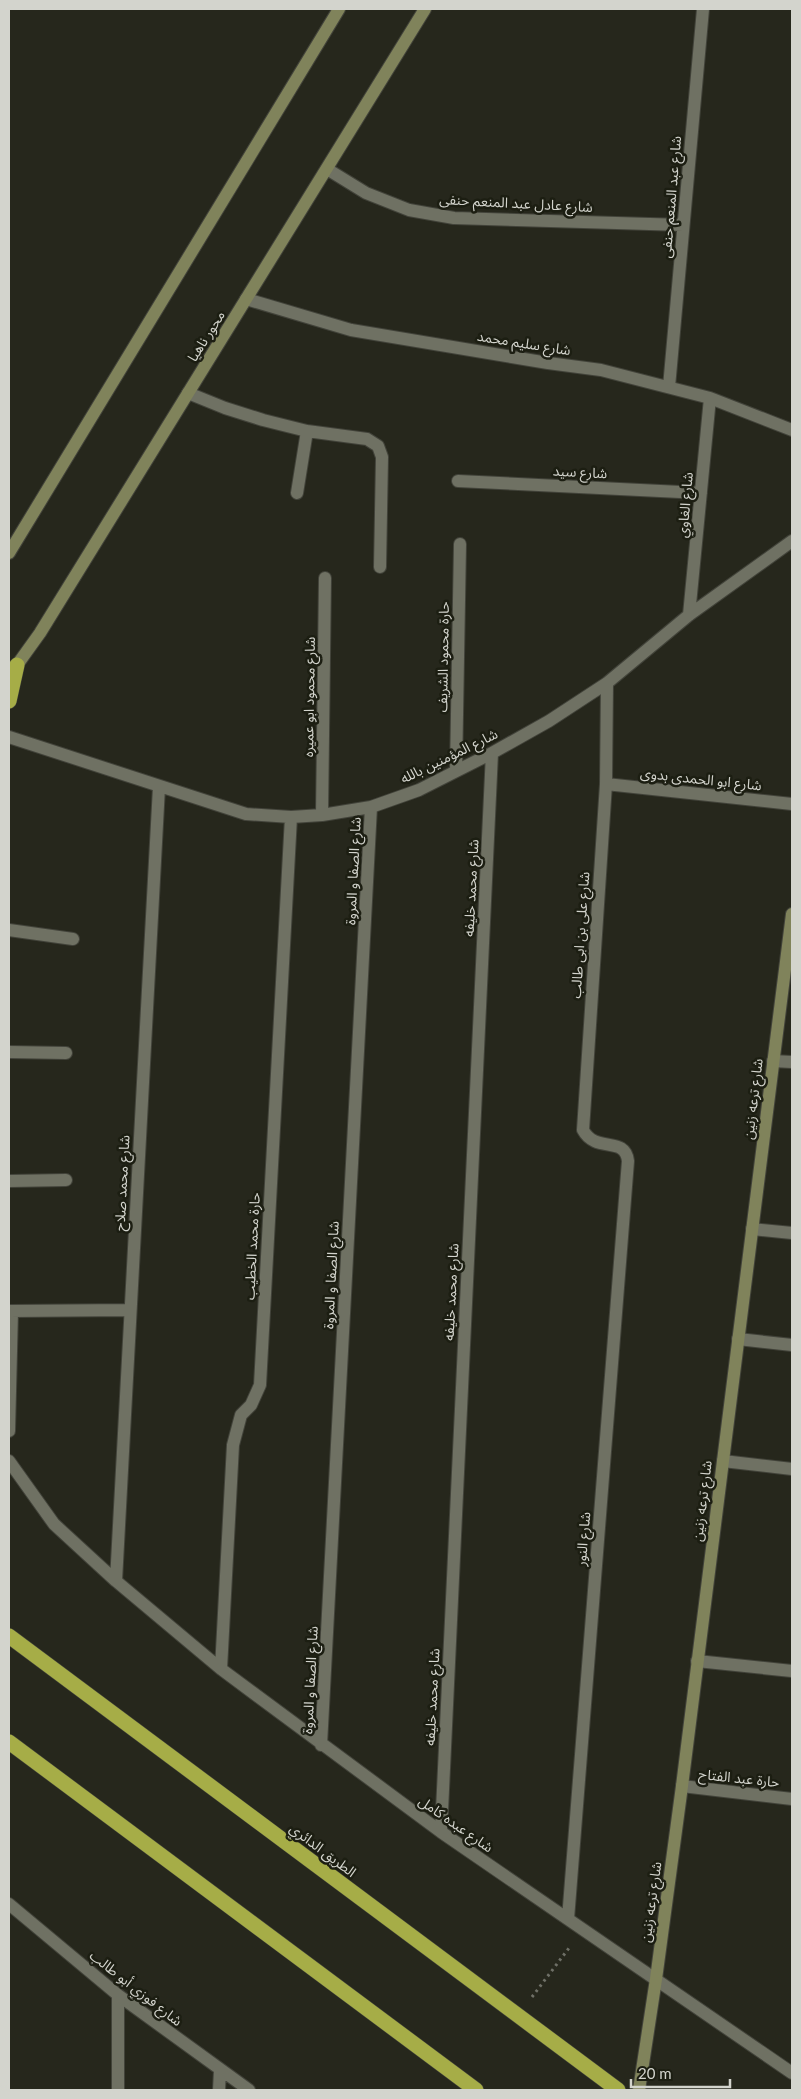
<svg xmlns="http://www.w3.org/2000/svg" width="801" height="2099" font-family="Lato,'Noto Sans Arabic',sans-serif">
<rect width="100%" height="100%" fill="#26271c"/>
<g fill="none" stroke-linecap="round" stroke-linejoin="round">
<!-- lane casing -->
<g stroke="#42433a" stroke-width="14">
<path id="lane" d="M 188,393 L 225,408 L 263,420 L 307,431 L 367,439 L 378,446 L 382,457 L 380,567
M 297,493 L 307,431"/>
</g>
<!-- street casing -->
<g stroke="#42433a" stroke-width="14">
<path id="street" d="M 327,169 L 366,193 L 409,210 L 454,218 L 683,225
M 246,299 L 351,330 L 548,363 L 601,370 L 710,398 L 792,430
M 669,387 L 703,9
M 458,481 L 701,493
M 689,615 L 710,398
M 9,737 L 246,814 L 291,817 L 322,815 L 371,807 L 419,790 L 492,753 L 549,721 L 607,683 L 689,615 L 792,541
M 456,771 L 460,544
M 606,784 L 792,804
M 322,815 L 325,578
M 9,930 L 73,939
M 9,1052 L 66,1053
M 773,1061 L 792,1062
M 9,1181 L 66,1180
M 752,1229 L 792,1233
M 9,1311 L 130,1310
M 738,1339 L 792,1345
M 9,1431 L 12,1311
M 9,1461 L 54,1524 L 116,1581 L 221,1669 L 441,1832 L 792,2073
M 723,1461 L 792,1469
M 116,1581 L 159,787
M 697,1661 L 792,1671
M 221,1669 L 233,1445 L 241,1415 L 251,1405 L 260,1385 L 291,817
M 321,1745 L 371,807
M 682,1786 L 792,1799
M 441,1832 L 492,753
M 9,1904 L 118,1995 L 249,2090
M 568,1919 L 628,1161 C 625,1135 596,1154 583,1130 L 606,784 L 607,683
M 118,1995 L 118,2090
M 219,2090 L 220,2070"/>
</g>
<!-- secondary casing -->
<g stroke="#42433a" stroke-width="14">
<path id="secondary" d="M 9,553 L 339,9
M 12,672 L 40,633 L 425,9
M 639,2090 L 656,1979 L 682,1786 L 792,914"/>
</g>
<!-- highway casing -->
<g stroke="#42433a" stroke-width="16">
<path id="highway" d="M 9,701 L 17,665
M 9,1636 L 618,2090
M 9,1742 L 476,2090"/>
</g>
<!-- path -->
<path stroke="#6f7067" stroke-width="3" stroke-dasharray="2.5 4" stroke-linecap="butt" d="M 532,1997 L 569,1948"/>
<!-- lane -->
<use href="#lane" stroke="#6f7163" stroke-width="12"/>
<!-- street -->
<use href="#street" stroke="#6f7163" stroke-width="12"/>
<!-- secondary -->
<use href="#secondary" stroke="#80835b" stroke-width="12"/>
<!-- highway -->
<use href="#highway" stroke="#a6ad47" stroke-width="15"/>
</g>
<g text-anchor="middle" stroke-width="5" stroke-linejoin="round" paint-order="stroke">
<!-- street labels -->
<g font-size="14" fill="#d3d4cd" stroke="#1c1e12">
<text transform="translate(671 197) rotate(-85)" y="5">شارع عبد المنعم حنفى</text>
<text transform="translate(516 203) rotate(3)" y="5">شارع عادل عبد المنعم حنفى</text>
<text transform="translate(206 336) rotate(-58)" y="5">محور ناهيا</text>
<text transform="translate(524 343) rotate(9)" y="5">شارع سليم محمد</text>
<text transform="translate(580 472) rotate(3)" y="5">شارع سيد</text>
<text transform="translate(685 505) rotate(-85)" y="5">شارع الغاوي</text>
<text transform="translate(443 657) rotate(-89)" y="5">حارة محمود الشريف</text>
<text transform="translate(309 697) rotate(-89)" y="5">شارع محمود ابو عميره</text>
<text transform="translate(449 756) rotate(-26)" y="5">شارع المؤمنين بالله</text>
<text transform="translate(701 779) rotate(6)" y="5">شارع ابو الحمدى بدوى</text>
<text transform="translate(353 871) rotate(-87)" y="5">شارع الصفا و المروة</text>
<text transform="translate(471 888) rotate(-87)" y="5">شارع محمد خليفه</text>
<text transform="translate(580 935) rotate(-86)" y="5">شارع على بن ابى طالب</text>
<text transform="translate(753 1099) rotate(-83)" y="5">شارع ترعه زنين</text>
<text transform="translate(122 1183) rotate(-87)" y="5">شارع محمد صلاح</text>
<text transform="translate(252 1246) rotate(-87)" y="5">حارة محمد الخطيب</text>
<text transform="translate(331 1275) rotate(-87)" y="5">شارع الصفا و المروة</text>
<text transform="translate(451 1292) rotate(-87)" y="5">شارع محمد خليفه</text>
<text transform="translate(702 1501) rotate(-83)" y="5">شارع ترعه زنين</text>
<text transform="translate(583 1539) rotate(-85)" y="5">شارع النور</text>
<text transform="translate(310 1680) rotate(-87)" y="5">شارع الصفا و المروة</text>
<text transform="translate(432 1697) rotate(-87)" y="5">شارع محمد خليفه</text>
<text transform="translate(739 1778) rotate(6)" y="5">حارة عبد الفتاح</text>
<text transform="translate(456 1824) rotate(35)" y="5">شارع عبده كامل</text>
<text transform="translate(323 1850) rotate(37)" y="5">الطريق الدائري</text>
<text transform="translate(651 1902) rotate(-82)" y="5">شارع ترعه زنين</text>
<text transform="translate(136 1988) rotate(38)" y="5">شارع فوزي أبو طالب</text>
</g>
</g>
<!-- border -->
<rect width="801" height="2099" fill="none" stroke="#d3d4cd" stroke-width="20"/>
<!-- scale -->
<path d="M631 2079v8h99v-8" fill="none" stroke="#d3d4cd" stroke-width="2.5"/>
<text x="638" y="2079" font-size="15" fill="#d3d4cd" stroke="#1c1e12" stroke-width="4" paint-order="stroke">20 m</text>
</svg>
